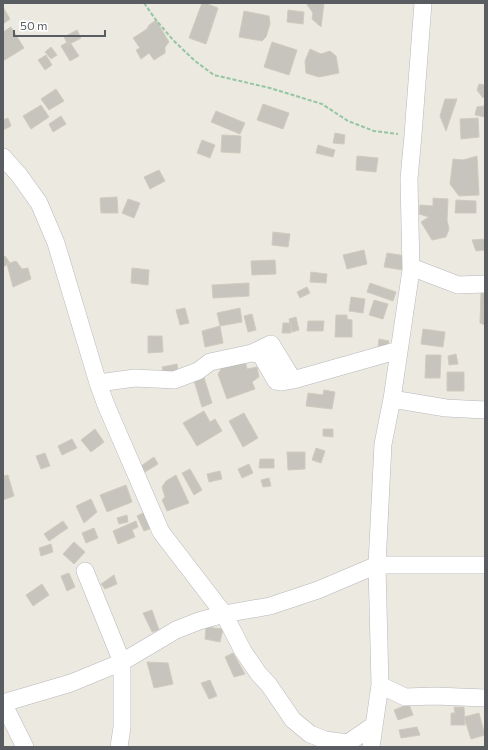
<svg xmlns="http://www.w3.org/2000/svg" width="488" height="750" font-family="Commissioner,sans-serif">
<rect width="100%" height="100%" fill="#ece9e0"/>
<!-- building -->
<path fill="#c7c4bd" stroke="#d1cbbe" d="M 202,3 L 205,3 L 218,8 L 206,44 L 189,38 Z
M 306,3 L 324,3 L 321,27 L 312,19 L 313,13 Z
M 3,7 L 10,19 L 3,24 Z
M 288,10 L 304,12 L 303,24 L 287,22 Z
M 244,11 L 269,16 L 270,24 L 266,37 L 262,41 L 239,37 Z
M 156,20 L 169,42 L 165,47 L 165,53 L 154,60 L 149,53 L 141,59 L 136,50 L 140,48 L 133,38 L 147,29 L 149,25 Z
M 11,27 L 24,48 L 3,61 L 3,32 Z
M 77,30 L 81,38 L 68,45 L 64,37 Z
M 69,41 L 79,56 L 70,61 L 61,46 Z
M 272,42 L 297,50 L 289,75 L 264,67 Z
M 51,47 L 57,55 L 51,59 L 45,52 Z
M 310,49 L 321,54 L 330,51 L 336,56 L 339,73 L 319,77 L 306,73 L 305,61 Z
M 46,55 L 52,65 L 45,70 L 38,60 Z
M 479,84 L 485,85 L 485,94 L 483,98 L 477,90 Z
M 56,89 L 64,101 L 49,110 L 41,99 Z
M 445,99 L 457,99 L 446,131 L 440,116 Z
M 485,103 L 485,117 L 475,115 L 477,107 L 484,106 Z
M 263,104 L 289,113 L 283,129 L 257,120 Z
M 41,105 L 49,117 L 31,129 L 23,116 Z
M 216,111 L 245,123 L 240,134 L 211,122 Z
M 61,116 L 66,124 L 53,132 L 49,124 Z
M 8,118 L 11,126 L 3,130 L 3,120 Z
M 478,118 L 479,137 L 461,139 L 460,119 Z
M 335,133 L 345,135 L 344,144 L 333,143 Z
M 222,135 L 241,136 L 240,153 L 221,152 Z
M 202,140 L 215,145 L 210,158 L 197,153 Z
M 318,145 L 335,150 L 333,157 L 316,153 Z
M 357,156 L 378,158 L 376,172 L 356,170 Z
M 477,156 L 479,195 L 459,196 L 450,184 L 453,159 L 463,160 Z
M 159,170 L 165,181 L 150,189 L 144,177 Z
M 117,197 L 118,213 L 101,213 L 100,198 Z
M 433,198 L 448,199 L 447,220 L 449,229 L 446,237 L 432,240 L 421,222 L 429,217 L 419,214 L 420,205 L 433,206 Z
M 128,199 L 140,203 L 134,218 L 122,213 Z
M 456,200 L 476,201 L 476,213 L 455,213 Z
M 273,232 L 290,234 L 288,247 L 272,245 Z
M 485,239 L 485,250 L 476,251 L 472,240 Z
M 364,250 L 367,264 L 347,269 L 343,255 Z
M 387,253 L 406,256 L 403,270 L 384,267 Z
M 5,256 L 10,263 L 3,267 L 3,257 Z
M 275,260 L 276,274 L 252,275 L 251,261 Z
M 16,261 L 22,269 L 28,268 L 31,279 L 13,287 L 7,264 Z
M 132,268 L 149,270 L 148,285 L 131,283 Z
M 311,272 L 327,274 L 326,283 L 310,282 Z
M 249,283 L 249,296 L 213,298 L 212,285 Z
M 370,283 L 396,292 L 393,301 L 367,292 Z
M 307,287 L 310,293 L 300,298 L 297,292 Z
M 481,292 L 485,292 L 485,325 L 480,323 Z
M 351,297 L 365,299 L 363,313 L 349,311 Z
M 374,300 L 388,304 L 383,319 L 369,315 Z
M 185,308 L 189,323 L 180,325 L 176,310 Z
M 240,308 L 242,322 L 220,326 L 217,313 Z
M 252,314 L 256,330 L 248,332 L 244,316 Z
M 336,315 L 347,315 L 347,319 L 352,320 L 352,337 L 335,337 Z
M 296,317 L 299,330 L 292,332 L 289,319 Z
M 308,321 L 324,321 L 323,331 L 307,331 Z
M 283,323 L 291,323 L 291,333 L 282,333 Z
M 220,326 L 223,343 L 205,347 L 202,331 Z
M 423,329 L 445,332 L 443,347 L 421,344 Z
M 148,336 L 162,336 L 163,352 L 148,353 Z
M 379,339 L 389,341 L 387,347 L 377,356 Z
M 456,354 L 458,364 L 449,365 L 448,356 Z
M 426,355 L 441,355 L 440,378 L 425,378 Z
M 245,360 L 247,369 L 257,367 L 259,377 L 252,382 L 255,389 L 227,399 L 218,374 L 224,364 Z
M 177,364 L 178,371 L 164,374 L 162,367 Z
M 202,371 L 212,403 L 202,407 L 192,374 Z
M 447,372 L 464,372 L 464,391 L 447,391 Z
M 324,390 L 335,392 L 332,409 L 306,406 L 308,393 L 323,395 Z
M 204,411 L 210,422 L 215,419 L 222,431 L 197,446 L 183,423 Z
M 244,413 L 258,438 L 243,447 L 229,421 Z
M 95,429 L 104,442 L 91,452 L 81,440 Z
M 323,429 L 333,429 L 333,437 L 323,436 Z
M 72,439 L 77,448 L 62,455 L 58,446 Z
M 316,448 L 325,451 L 321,463 L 312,460 Z
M 287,452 L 305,452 L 305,469 L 288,470 Z
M 45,453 L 50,466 L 41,469 L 36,456 Z
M 154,457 L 158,464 L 145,472 L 141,466 Z
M 260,459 L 274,459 L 274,468 L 259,468 Z
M 249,464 L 253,473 L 242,478 L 238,469 Z
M 190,469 L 202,490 L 194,495 L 182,473 Z
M 220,471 L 222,479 L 209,482 L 207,474 Z
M 8,475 L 14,496 L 3,500 L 3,476 Z
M 176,475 L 189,503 L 167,511 L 162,500 L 165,497 L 162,487 L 166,481 Z
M 269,478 L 271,486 L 263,487 L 261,480 Z
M 126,485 L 132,502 L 107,512 L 100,495 Z
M 91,499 L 97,512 L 84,523 L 76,506 Z
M 145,512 L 152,528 L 144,531 L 137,516 Z
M 127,515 L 128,522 L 119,524 L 117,518 Z
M 63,521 L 68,528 L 49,541 L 44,534 Z
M 136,521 L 138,527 L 132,530 L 135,537 L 118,544 L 113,531 Z
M 94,528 L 98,538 L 86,543 L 82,533 Z
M 74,542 L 85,552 L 74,564 L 63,554 Z
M 51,544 L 53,552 L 41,556 L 39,548 Z
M 69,573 L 75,587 L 67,591 L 61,576 Z
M 114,575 L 117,584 L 105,589 L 101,584 Z
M 42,584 L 49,595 L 33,606 L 26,595 Z
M 152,610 L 159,630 L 152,632 L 143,613 Z
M 206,627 L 223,629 L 220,642 L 205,639 Z
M 233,653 L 245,674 L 234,677 L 225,657 Z
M 147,662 L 168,663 L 173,684 L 154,688 Z
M 210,680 L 217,696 L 209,699 L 201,683 Z
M 409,704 L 413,715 L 398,720 L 394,710 Z
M 454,707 L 464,707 L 465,725 L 451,725 L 451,713 L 455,713 Z
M 479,713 L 485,735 L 471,739 L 464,717 Z
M 417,727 L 420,735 L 401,738 L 399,730 Z"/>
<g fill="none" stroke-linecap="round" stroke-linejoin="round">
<!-- minor casing -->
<g stroke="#b6b8bd" stroke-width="18">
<path id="minor" d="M 3,157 L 19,175 L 39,203 L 56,243 L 98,383 L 106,405 L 161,532 L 224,614 L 243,651 L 258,673 L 269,685 L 293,720 L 310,734 L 325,740 L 348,743 L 374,725
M 411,267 L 458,285 L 485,284
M 252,353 L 271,344 L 293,380
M 98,383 L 135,378 L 174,380 L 198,371 L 210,362 L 252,353 L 261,355 L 276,381 L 282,382 L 293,380 L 399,350
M 392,399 L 446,408 L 485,410
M 85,571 L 122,662 L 122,727 L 119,747
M 380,685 L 405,697 L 435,696 L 485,698
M 3,703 L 71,683 L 122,662 L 176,630 L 199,621 L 224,614 L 270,606 L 318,590 L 377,565 L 485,565
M 3,703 L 25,747
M 371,747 L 380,685 L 377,565 L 383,444 L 392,399 L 411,270 L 409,179 L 413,135 L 423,3"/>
</g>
<!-- path -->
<path stroke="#94c6a2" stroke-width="2" stroke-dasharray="4 2" stroke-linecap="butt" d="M 144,3 L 156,20 L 174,41 L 195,61 L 214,75 L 270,88 L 322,104 L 348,121 L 374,131 L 398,134"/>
<!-- minor -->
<use href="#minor" stroke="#fff" stroke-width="17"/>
</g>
<!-- border -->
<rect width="488" height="750" fill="none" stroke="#595d61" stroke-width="8"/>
<!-- scale -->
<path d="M14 30v6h91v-6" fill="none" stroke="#595d61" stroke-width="2"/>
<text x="20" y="30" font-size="12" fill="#595d61" stroke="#ffffff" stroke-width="3" paint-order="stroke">50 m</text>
</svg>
